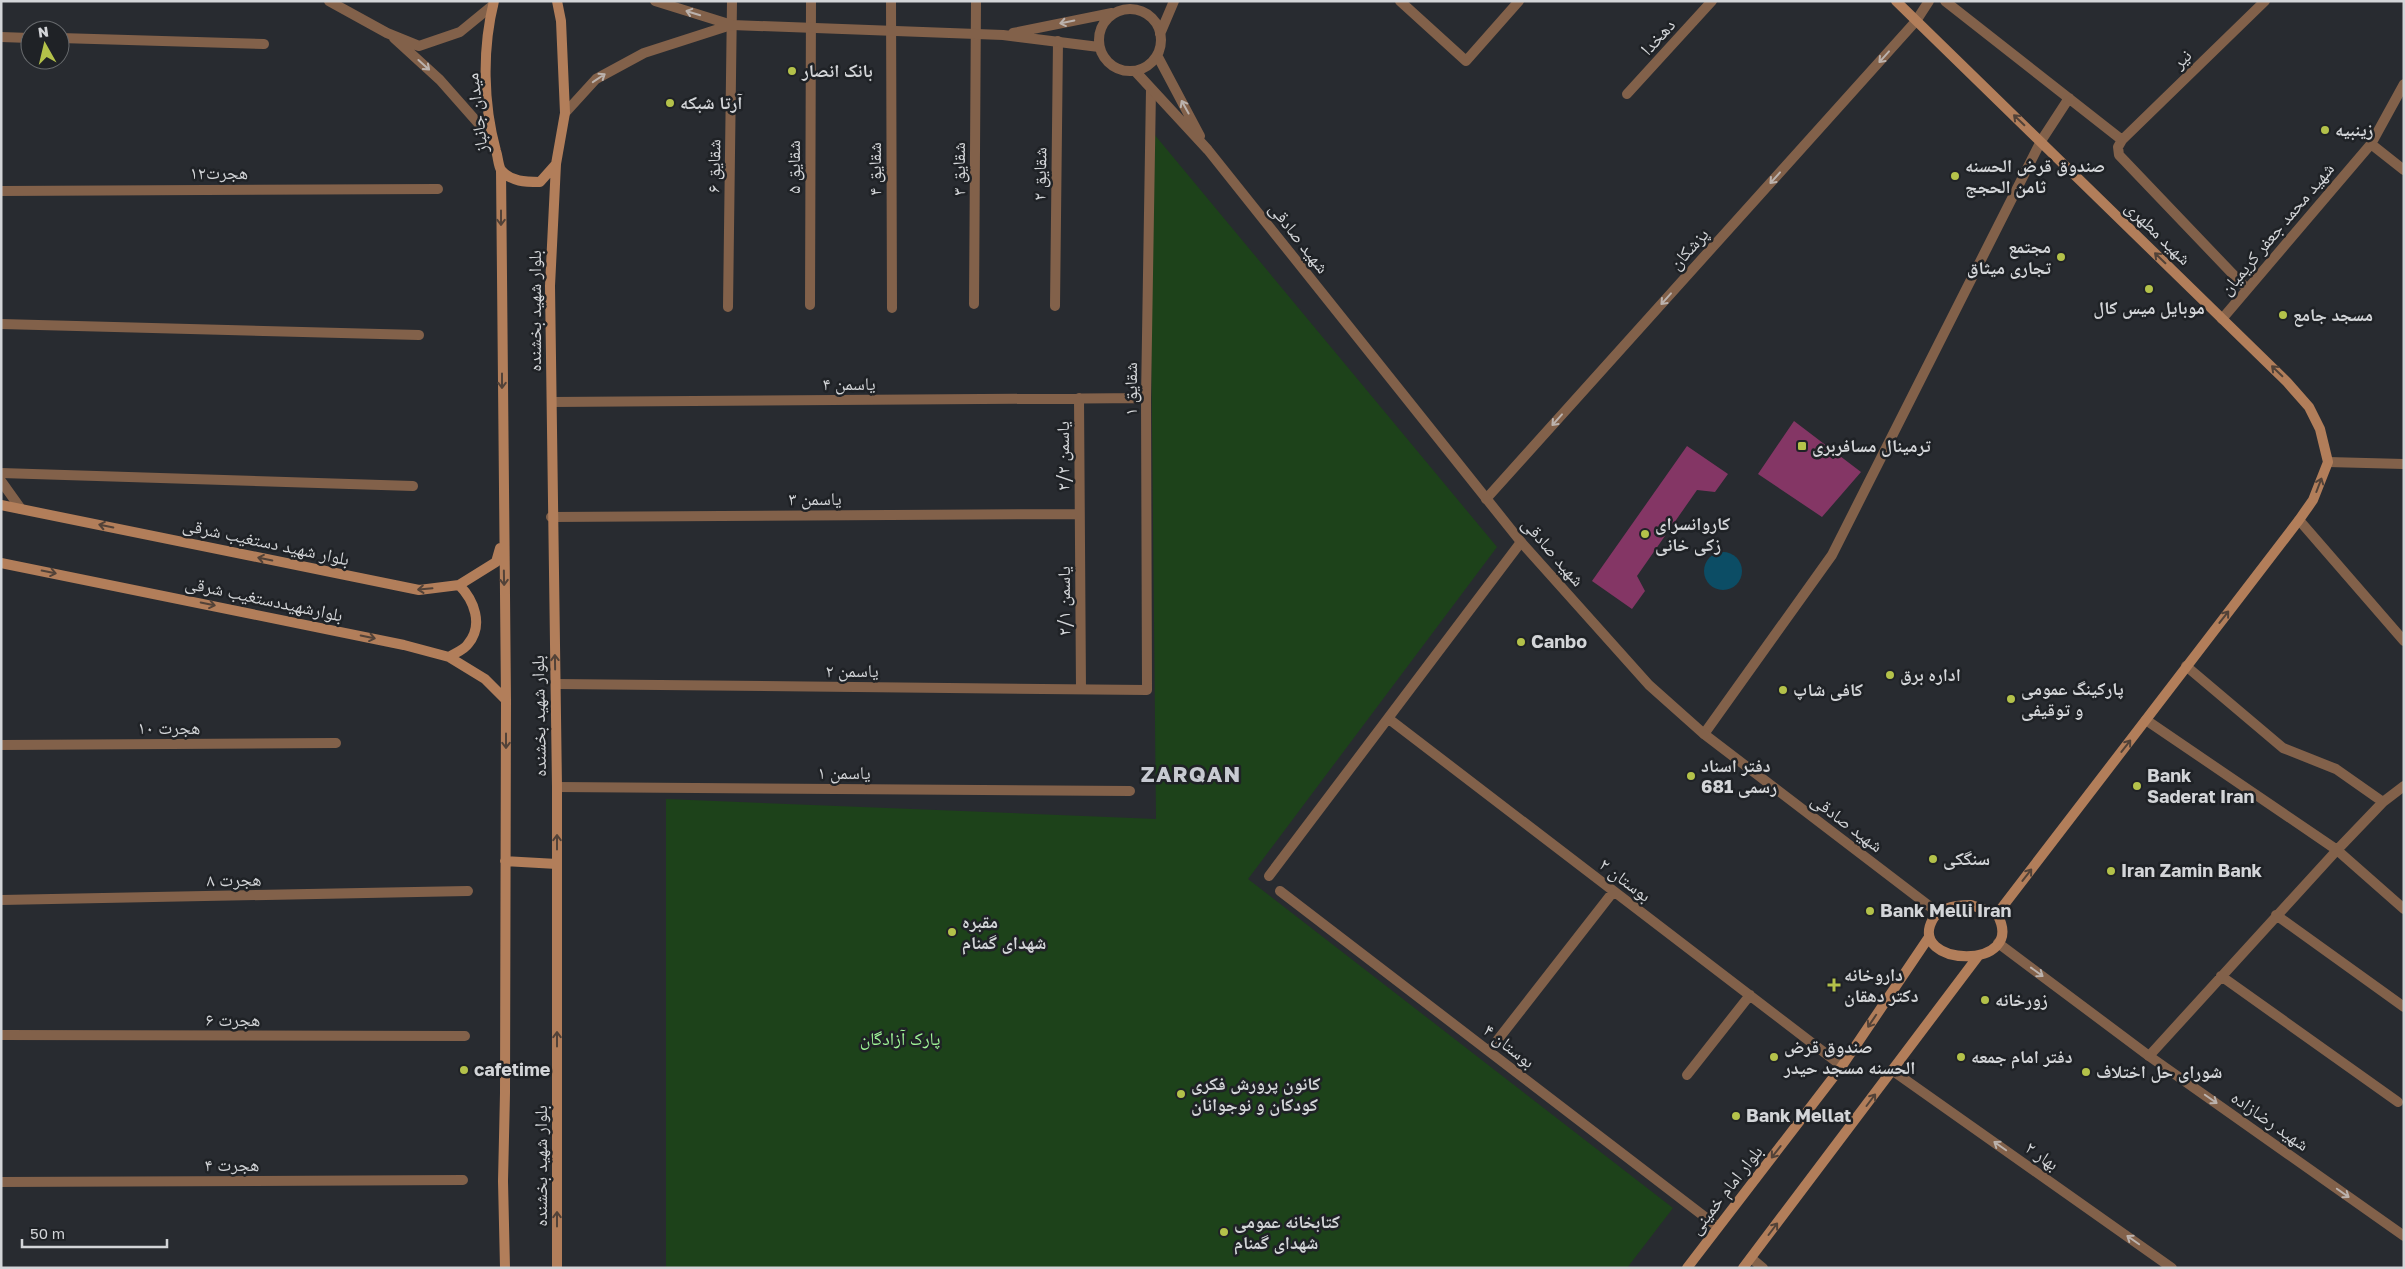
<svg xmlns="http://www.w3.org/2000/svg" width="2405" height="1269" font-family="'Golos Text','Noto Naskh Arabic',sans-serif">
<rect width="100%" height="100%" fill="#282b30"/>
<!-- green -->
<path fill="#1d421a" d="M 1149,128 L 1497,547 L 1248,879 L 1673,1208 L 1627,1268 L 666,1268 L 666,799 L 1156,819 Z"/>
<!-- water -->
<path fill="#0c4d65" d="M1704 571a19 19 0 1 1 38 0a19 19 0 1 1-38 0Z"/>
<!-- building -->
<path fill="#843665" d="M 1794,421 L 1861,472 L 1822,517 L 1758,474 Z
M 1687,446 L 1728,474 L 1715,492 L 1697,490 L 1637,576 L 1645,591 L 1632,609 L 1592,581 Z"/>
<g fill="none" stroke-linecap="round" stroke-linejoin="round">
<!-- minor -->
<path stroke="#82614a" stroke-width="10" d="M 891,1 L 892,308
M 1400,1 L 1466,61 L 1519,1
M 1945,1 L 2122,140
M 1,37 L 30,38
M 60,38 L 264,44
M 1627,94 L 1712,1
M 2371,144 L 2404,170
M 1,191 L 438,189
M 2247,289 L 2119,155 L 2118,147 L 2122,140 L 2265,1
M 974,304 L 976,1
M 810,305 L 811,1
M 1055,306 L 1058,41
M 728,307 L 732,1
M 2222,319 L 2371,144 L 2404,84
M 1,324 L 419,335
M 1079,398 L 1081,689
M 552,402 L 1146,398
M 1,473 L 413,486
M 1486,499 L 1916,21 L 1929,1
M 551,517 L 1079,514
M 2299,520 L 2404,641
M 2186,666 L 2283,748 L 2336,769 L 2383,802
M 556,684 L 1147,690 L 1146,398 L 1151,89
M 1389,719 L 1842,1066
M 2146,720 L 2337,850 L 2404,909
M 1704,734 L 1832,555 L 2041,141 L 2069,98
M 1,745 L 336,743
M 557,787 L 1130,791
M 1269,876 L 1521,542
M 1280,891 L 1718,1227
M 1,900 L 468,891
M 2276,915 L 2404,1007
M 2221,976 L 2398,1102
M 1,1035 L 465,1036
M 1489,1051 L 1613,892
M 2149,1056 L 2337,850 L 2383,802 L 2404,786
M 1893,1071 L 2172,1268
M 1687,1075 L 1750,995
M 1,1182 L 463,1180
M 1751,1258 L 1763,1268"/>
<!-- tertiary -->
<path stroke="#82614a" stroke-width="10" d="M 329,1 L 387,33 L 419,46 L 460,32 L 493,5
M 655,1 L 732,25 L 1003,35 L 1099,47
M1099 40a31 31 0 1 1 62 0a31 31 0 1 1-62 0Z
M 1013,33 L 1112,13
M 1160,34 L 1174,1
M 394,38 L 440,80 L 493,140
M 1157,55 L 1200,136
M 1135,71 L 1208,150 L 1521,542 L 1649,685 L 1704,734 L 1937,912
M 565,113 L 596,79 L 644,53 L 731,25
M 2328,462 L 2404,464
M 1,481 L 21,509
M 1998,943 L 2149,1056 L 2404,1236"/>
<!-- secondary -->
<path stroke="#b27e5a" stroke-width="10" d="M 494,1 C 482,49 483,104 496,151 C 498,156 498,165 501,170 C 511,182 526,182 540,182 L 556,164 L 565,113 L 561,21 L 557,1
M 1896,1 L 2287,382 L 2309,407 L 2320,429 L 2328,462 L 2313,500 L 2299,520 L 1997,914
M 556,164 L 550,286 L 557,787 L 557,1268
M 501,170 L 506,700 L 505,1093 L 503,1181 L 505,1268
M 1,505 L 419,590 L 459,585 L 496,562 L 500,548
M 1,563 L 404,645 L 449,657 L 485,679 L 506,700
M 449,657 C 455,653 464,650 468,644 C 484,625 474,600 459,585
M 505,861 L 557,864
M 1971,905 L 1997,914 C 2029,972 1905,967 1933,919 C 1940,907 1958,905 1971,905 Z
M 1687,1268 L 1842,1066 L 1929,937
M 1743,1268 L 1979,955"/>
</g>
<!-- one-way arrows -->
<defs><path id="oneway-shaft" d="M-6 0H5M1.5-3L5.5 0L1.5 3" fill="none" stroke-width="1.6" stroke-linecap="round" stroke-linejoin="round" transform="scale(1.25)"/></defs>
<g stroke="#bbb2ad">
<use href="#oneway-shaft" transform="translate(693 13) rotate(-163)"/>
<use href="#oneway-shaft" transform="translate(1067 22) rotate(168)"/>
<use href="#oneway-shaft" transform="translate(1884 57) rotate(132)"/>
<use href="#oneway-shaft" transform="translate(424 65) rotate(42)"/>
<use href="#oneway-shaft" transform="translate(599 78) rotate(-34)"/>
<use href="#oneway-shaft" transform="translate(1185 107) rotate(-119)"/>
<use href="#oneway-shaft" transform="translate(1775 178) rotate(132)"/>
<use href="#oneway-shaft" transform="translate(1666 299) rotate(132)"/>
<use href="#oneway-shaft" transform="translate(1557 420) rotate(132)"/>
<use href="#oneway-shaft" transform="translate(2037 972) rotate(36)"/>
<use href="#oneway-shaft" transform="translate(2211 1099) rotate(35)"/>
<use href="#oneway-shaft" transform="translate(2000 1146) rotate(-145)"/>
<use href="#oneway-shaft" transform="translate(2343 1193) rotate(35)"/>
<use href="#oneway-shaft" transform="translate(2133 1240) rotate(-145)"/>
</g>
<g stroke="#524238">
<use href="#oneway-shaft" transform="translate(2019 120) rotate(-136)"/>
<use href="#oneway-shaft" transform="translate(501 218) rotate(90)"/>
<use href="#oneway-shaft" transform="translate(2160 258) rotate(-136)"/>
<use href="#oneway-shaft" transform="translate(2277 371) rotate(-136)"/>
<use href="#oneway-shaft" transform="translate(502 381) rotate(90)"/>
<use href="#oneway-shaft" transform="translate(2319 485) rotate(-69)"/>
<use href="#oneway-shaft" transform="translate(106 526) rotate(-168)"/>
<use href="#oneway-shaft" transform="translate(265 559) rotate(-168)"/>
<use href="#oneway-shaft" transform="translate(49 572) rotate(11)"/>
<use href="#oneway-shaft" transform="translate(504 578) rotate(89)"/>
<use href="#oneway-shaft" transform="translate(425 589) rotate(175)"/>
<use href="#oneway-shaft" transform="translate(208 604) rotate(12)"/>
<use href="#oneway-shaft" transform="translate(2224 617) rotate(-52)"/>
<use href="#oneway-shaft" transform="translate(368 637) rotate(12)"/>
<use href="#oneway-shaft" transform="translate(555 662) rotate(-91)"/>
<use href="#oneway-shaft" transform="translate(506 741) rotate(90)"/>
<use href="#oneway-shaft" transform="translate(2126 746) rotate(-52)"/>
<use href="#oneway-shaft" transform="translate(557 842) rotate(-90)"/>
<use href="#oneway-shaft" transform="translate(2027 875) rotate(-52)"/>
<use href="#oneway-shaft" transform="translate(1872 1021) rotate(124)"/>
<use href="#oneway-shaft" transform="translate(557 1039) rotate(-90)"/>
<use href="#oneway-shaft" transform="translate(1871 1100) rotate(-53)"/>
<use href="#oneway-shaft" transform="translate(1776 1152) rotate(128)"/>
<use href="#oneway-shaft" transform="translate(557 1219) rotate(-90)"/>
<use href="#oneway-shaft" transform="translate(1773 1229) rotate(-53)"/>
</g>
<!-- markers -->
<g fill="#b4c24a" stroke="#1f2226" stroke-width="2">
<circle cx="792" cy="71" r="5"/>
<circle cx="670" cy="103" r="5"/>
<circle cx="2325" cy="130" r="5"/>
<circle cx="1955" cy="176" r="5"/>
<circle cx="2061" cy="257" r="5"/>
<circle cx="2149" cy="289" r="5"/>
<circle cx="2283" cy="315" r="5"/>
<rect x="1797" y="441" width="10" height="10" rx="2.5"/>
<circle cx="1645" cy="534" r="5"/>
<circle cx="1521" cy="642" r="5"/>
<circle cx="1890" cy="675" r="5"/>
<circle cx="1783" cy="690" r="5"/>
<circle cx="2011" cy="699" r="5"/>
<circle cx="1691" cy="776" r="5"/>
<circle cx="2137" cy="786" r="5"/>
<circle cx="1933" cy="859" r="5"/>
<circle cx="2111" cy="871" r="5"/>
<circle cx="1870" cy="911" r="5"/>
<circle cx="952" cy="932" r="5"/>
<path d="M1831.5 977.5h5v5h5v5h-5v5h-5v-5h-5v-5h5z"/>
<circle cx="1985" cy="1000" r="5"/>
<circle cx="1774" cy="1057" r="5"/>
<circle cx="1961" cy="1057" r="5"/>
<circle cx="464" cy="1070" r="5"/>
<circle cx="2086" cy="1072" r="5"/>
<circle cx="1181" cy="1094" r="5"/>
<circle cx="1736" cy="1116" r="5"/>
<circle cx="1224" cy="1232" r="5"/>
</g>
<g text-anchor="middle" stroke-width="5" stroke-linejoin="round" paint-order="stroke">
<!-- street labels -->
<g font-size="18" fill="#d3d5d8" stroke="#1f2226">
<text transform="translate(1658 37) rotate(-48)" y="6">دهخدا</text>
<text transform="translate(2182 59) rotate(-44)" y="6">نیر</text>
<text transform="translate(477 113) rotate(-97)" y="6">میدان جانباز</text>
<text transform="translate(714 166) rotate(-89)" y="6">شقایق ۶</text>
<text transform="translate(794 167) rotate(-90)" y="6">شقایق ۵</text>
<text transform="translate(875 169) rotate(-90)" y="6">شقایق ۴</text>
<text transform="translate(959 169) rotate(-90)" y="6">شقایق ۳</text>
<text x="219" y="179">هجرت۱۲</text>
<text transform="translate(1040 174) rotate(-89)" y="6">شقایق ۲</text>
<text transform="translate(2277 229) rotate(-50)" y="6">شهید محمد جعفر کریمیان</text>
<text transform="translate(2158 233) rotate(44)" y="6">شهید مطهری</text>
<text transform="translate(1299 238) rotate(52)" y="6">شهید صادقی</text>
<text transform="translate(1689 249) rotate(-48)" y="6">پزشکان</text>
<text transform="translate(535 311) rotate(-90)" y="6">بلوار شهید بخشنده</text>
<text x="849" y="390">یاسمن ۴</text>
<text transform="translate(1131 389) rotate(-90)" y="6">شقایق ۱</text>
<text transform="translate(1063 456) rotate(-90)" y="6">یاسمن ۲/۲</text>
<text x="815" y="505">یاسمن ۳</text>
<text transform="translate(266 542) rotate(12)" y="6">بلوار شهید دستغیب شرقی</text>
<text transform="translate(1553 552) rotate(49)" y="6">شهید صادقی</text>
<text transform="translate(264 599) rotate(12)" y="6">بلوارشهیددستغیب شرقی</text>
<text transform="translate(1064 601) rotate(-90)" y="6">یاسمن ۲/۱</text>
<text x="852" y="677">یاسمن ۲</text>
<text transform="translate(539 716) rotate(-91)" y="6">بلوار شهید بخشنده</text>
<text x="169" y="734">هجرت ۱۰</text>
<text x="844" y="779">یاسمن ۱</text>
<text transform="translate(1847 823) rotate(37)" y="6">شهید صادقی</text>
<text transform="translate(234 880) rotate(-1)" y="6">هجرت ۸</text>
<text transform="translate(1625 880) rotate(37)" y="6">بوستان ۲</text>
<text x="233" y="1026">هجرت ۶</text>
<text transform="translate(1509 1046) rotate(38)" y="6">بوستان ۴</text>
<text transform="translate(2270 1121) rotate(35)" y="6">شهید رضازاده</text>
<text transform="translate(2042 1156) rotate(35)" y="6">بهار ۲</text>
<text x="232" y="1171">هجرت ۴</text>
<text transform="translate(541 1166) rotate(-90)" y="6">بلوار شهید بخشنده</text>
<text transform="translate(1726 1190) rotate(-52)" y="6">بلوار امام خمینی</text>
</g>
<!-- poi labels -->
<g font-size="18" font-weight="bold" fill="#d3d5d8" stroke="#1f2226" text-anchor="start">
<text x="802" y="77">بانک انصار</text>
<text x="680" y="109">آرتا شبکه</text>
<text x="2335" y="136">زینبیه</text>
<text x="1965" y="172">صندوق قرض الحسنه<tspan x="1965" dy="21">ثامن الحجج</tspan></text>
<text x="2051" y="253" text-anchor="end">مجتمع<tspan x="2051" dy="21">تجاری میثاق</tspan></text>
<text x="2149" y="314" text-anchor="middle">موبایل میس کال</text>
<text x="2293" y="321">مسجد جامع</text>
<text x="1812" y="452">ترمینال مسافربری</text>
<text x="1655" y="530">کاروانسرای<tspan x="1655" dy="21">زکی خانی</tspan></text>
<text x="1531" y="648">Canbo</text>
<text x="1900" y="681">اداره برق</text>
<text x="2021" y="695">پارکینگ عمومی<tspan x="2021" dy="21">و توقیفی</tspan></text>
<text x="1793" y="696">کافی شاپ</text>
<text x="1701" y="772">دفتر اسناد<tspan x="1701" dy="21">رسمی 681</tspan></text>
<text x="2147" y="782">Bank<tspan x="2147" dy="21">Saderat Iran</tspan></text>
<text x="1943" y="865">سنگکی</text>
<text x="2121" y="877">Iran Zamin Bank</text>
<text x="1880" y="917">Bank Melli Iran</text>
<text x="962" y="928">مقبره<tspan x="962" dy="21">شهدای گمنام</tspan></text>
<text x="1844" y="981">داروخانه<tspan x="1844" dy="21">دکتر دهقان</tspan></text>
<text x="1995" y="1006">زورخانه</text>
<text x="1784" y="1053">صندوق قرض<tspan x="1784" dy="21">الحسنه مسجد حیدر</tspan></text>
<text x="1971" y="1063">دفتر امام جمعه</text>
<text x="474" y="1076">cafetime</text>
<text x="2096" y="1078">شورای حل اختلاف</text>
<text x="1191" y="1090">کانون پرورش فکری<tspan x="1191" dy="21">کودکان و نوجوانان</tspan></text>
<text x="1746" y="1122">Bank Mellat</text>
<text x="1234" y="1228">کتابخانه عمومی<tspan x="1234" dy="21">شهدای گمنام</tspan></text>
</g>
<!-- park labels -->
<g font-size="18" fill="#a0f698" stroke="#1f2226">
<text x="900" y="1045">پارک آزادگان</text>
</g>
<!-- district labels -->
<g font-size="22" font-weight="bold" letter-spacing="1" fill="#c7cad1" stroke="#1f2226">
<text x="1191" y="782">ZARQAN</text>
</g>
</g>
<!-- border -->
<rect width="2405" height="1269" fill="none" stroke="#d3d5d8" stroke-width="5"/>
<!-- north arrow -->
<g transform="translate(45 45) rotate(352)"><circle r="24" fill="#1f2226" stroke="#676a6d"/>
<path d="M0-4L9 19L0 12L-9 19Z" fill="#b4c24a"/>
<text y="-8" font-size="14" font-weight="bold" text-anchor="middle" fill="#d3d5d8">N</text>
</g>
<!-- scale -->
<path d="M22 1239v8h145v-8" fill="none" stroke="#d3d5d8" stroke-width="2.5"/>
<text x="30" y="1239" font-size="15" fill="#d3d5d8" stroke="#1f2226" stroke-width="4" paint-order="stroke">50 m</text>
</svg>
